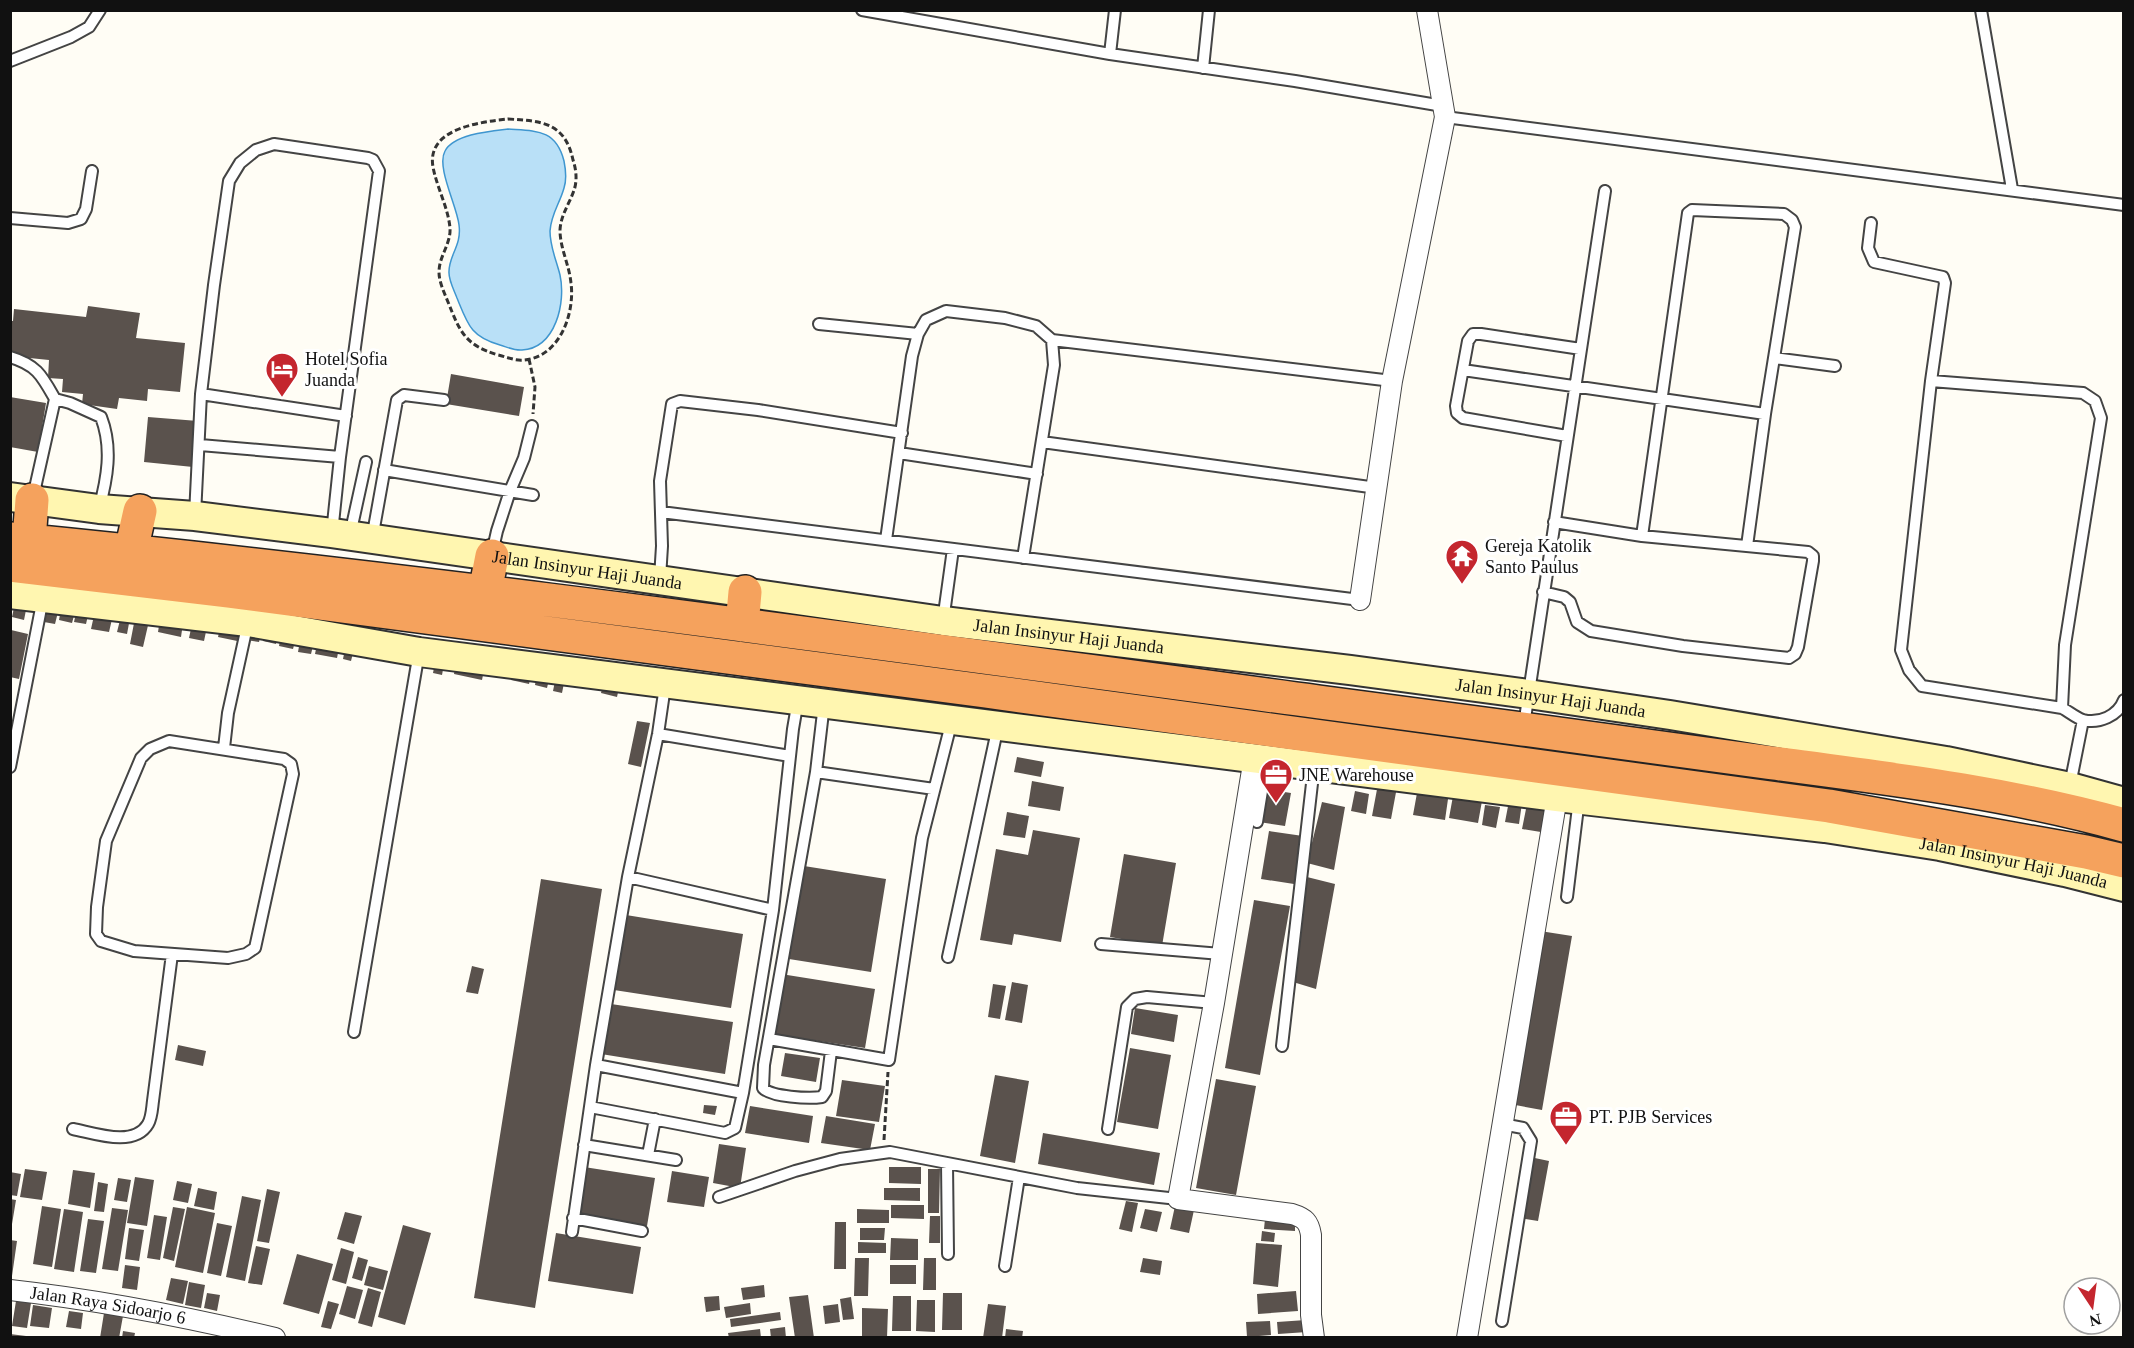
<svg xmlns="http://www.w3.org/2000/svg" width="2134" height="1348" font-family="'Times New Roman',serif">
<rect width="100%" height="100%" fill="#fffdf5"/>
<!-- water -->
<path fill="#b9e0f7" stroke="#3f96cf" stroke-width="1.5" d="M 508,129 C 536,131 556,129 564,161 C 566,171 567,179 564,188 C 560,203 551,214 550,231 C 550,247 556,259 560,275 C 566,302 556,348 522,350 C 515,351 507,347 500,345 C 471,337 468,325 457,298 C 454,290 449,281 449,273 C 448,256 462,246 459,225 C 457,206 436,167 445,151 C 454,134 491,131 508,129 Z"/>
<!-- building -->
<path fill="#5a524d" d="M 88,306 L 140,313 L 136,338 L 185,343 L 180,392 L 148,389 L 147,401 L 119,398 L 117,409 L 82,404 L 83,394 L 62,392 L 63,379 L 48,378 L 49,360 L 10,356 L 10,321 L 13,321 L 14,309 L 86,317 Z
M 451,374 L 524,387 L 519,416 L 446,404 Z
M 10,397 L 46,403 L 38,452 L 10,447 Z
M 148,417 L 198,421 L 193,467 L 144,462 Z
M 15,603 L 27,605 L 24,620 L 12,617 Z
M 47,606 L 59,608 L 55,624 L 44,622 Z
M 77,608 L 89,611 L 86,624 L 74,622 Z
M 61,609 L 75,612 L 72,623 L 59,620 Z
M 95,611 L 113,615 L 109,632 L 91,629 Z
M 121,616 L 130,618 L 127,634 L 117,632 Z
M 135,618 L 149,621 L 143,647 L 130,644 Z
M 160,619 L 183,623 L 181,637 L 158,632 Z
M 192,624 L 207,627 L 204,641 L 189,638 Z
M 221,624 L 244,629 L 242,642 L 218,637 Z
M 11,630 L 28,634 L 19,679 L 10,677 Z
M 248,632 L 261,634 L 259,642 L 246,640 Z
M 265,632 L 278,634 L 276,644 L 263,641 Z
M 281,635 L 296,638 L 293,649 L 279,646 Z
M 301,635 L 315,638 L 311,654 L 298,652 Z
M 318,639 L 340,643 L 337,658 L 315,654 Z
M 346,644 L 355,645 L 351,661 L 343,659 Z
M 436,657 L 445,659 L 442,675 L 433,673 Z
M 456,660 L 485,665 L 482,680 L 454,674 Z
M 514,668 L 532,671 L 529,684 L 511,680 Z
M 557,671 L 566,673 L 562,693 L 553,691 Z
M 537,672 L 550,675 L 547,688 L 535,685 Z
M 604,680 L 620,683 L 617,697 L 601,693 Z
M 637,721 L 650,723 L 641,767 L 628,764 Z
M 1017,757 L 1044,762 L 1041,777 L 1014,772 Z
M 1032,781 L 1064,787 L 1060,811 L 1028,806 Z
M 1378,784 L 1397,787 L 1391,819 L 1372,816 Z
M 1265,789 L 1291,793 L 1285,826 L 1259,822 Z
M 1355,791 L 1369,794 L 1366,814 L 1351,811 Z
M 1417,793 L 1448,799 L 1445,820 L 1413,815 Z
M 1453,796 L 1482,801 L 1478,823 L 1449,818 Z
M 1509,801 L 1522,803 L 1519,824 L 1505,822 Z
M 1322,802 L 1345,807 L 1334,870 L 1307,863 Z
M 1527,804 L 1551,809 L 1547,833 L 1522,829 Z
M 1485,805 L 1500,807 L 1496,828 L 1482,825 Z
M 1007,812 L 1029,816 L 1025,838 L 1003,835 Z
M 1033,830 L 1080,838 L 1061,942 L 1014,934 L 1012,945 L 980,940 L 996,849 L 1028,855 Z
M 1269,831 L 1303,836 L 1294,884 L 1261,879 Z
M 1124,854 L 1176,863 L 1162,946 L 1110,937 Z
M 804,866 L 886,879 L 871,972 L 789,959 Z
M 1307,877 L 1335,884 L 1316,989 L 1293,982 Z
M 541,879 L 602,889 L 535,1308 L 474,1298 Z
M 1254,900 L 1290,906 L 1260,1075 L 1225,1068 Z
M 626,915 L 743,934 L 731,1008 L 614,990 Z
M 1540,931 L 1572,936 L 1542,1110 L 1510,1104 Z
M 472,966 L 484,969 L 478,994 L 466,992 Z
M 781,974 L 875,989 L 865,1048 L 772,1034 Z
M 1012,982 L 1028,985 L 1022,1023 L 1005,1020 Z
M 993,984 L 1006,986 L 1000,1019 L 988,1017 Z
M 611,1004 L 733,1022 L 725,1074 L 601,1054 Z
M 1135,1008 L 1178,1015 L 1174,1042 L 1131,1034 Z
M 178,1045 L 206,1051 L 203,1066 L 175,1060 Z
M 1130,1048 L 1171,1055 L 1158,1129 L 1117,1122 Z
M 785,1053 L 820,1058 L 816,1082 L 781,1076 Z
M 995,1075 L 1029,1081 L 1015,1163 L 980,1156 Z
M 1216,1079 L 1256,1086 L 1236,1195 L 1196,1188 Z
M 842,1080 L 885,1086 L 879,1122 L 836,1116 Z
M 704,1105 L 717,1106 L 715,1115 L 703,1113 Z
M 750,1106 L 813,1116 L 809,1143 L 745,1133 Z
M 826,1116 L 875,1124 L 870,1150 L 821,1143 Z
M 1043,1133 L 1160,1153 L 1154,1185 L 1038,1164 Z
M 719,1144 L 746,1148 L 740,1188 L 713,1183 Z
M 1530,1157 L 1549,1161 L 1538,1221 L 1519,1218 Z
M 584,1167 L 655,1178 L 647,1226 L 576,1215 Z
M 889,1167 L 921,1167 L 921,1184 L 889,1183 Z
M 25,1169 L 47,1172 L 42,1200 L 20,1197 Z
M 928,1169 L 940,1169 L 939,1213 L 928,1213 Z
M 73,1170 L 95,1173 L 90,1208 L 68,1204 Z
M 672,1171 L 709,1177 L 704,1207 L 667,1202 Z
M 10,1172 L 21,1174 L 17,1196 L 10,1195 Z
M 135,1177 L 154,1180 L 147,1226 L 127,1223 Z
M 118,1178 L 131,1180 L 127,1202 L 114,1200 Z
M 177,1181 L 192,1184 L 188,1203 L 173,1200 Z
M 98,1182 L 108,1184 L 104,1212 L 94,1211 Z
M 198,1188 L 217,1192 L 214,1210 L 194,1206 Z
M 884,1188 L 920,1188 L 920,1201 L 884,1200 Z
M 267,1189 L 280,1192 L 269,1243 L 257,1241 Z
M 242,1196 L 261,1200 L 245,1281 L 226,1277 Z
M 10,1199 L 16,1200 L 12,1224 L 10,1224 Z
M 1126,1201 L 1138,1203 L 1132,1232 L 1119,1229 Z
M 891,1205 L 924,1205 L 924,1219 L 891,1218 Z
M 42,1206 L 61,1209 L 52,1267 L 33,1264 Z
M 1175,1206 L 1194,1210 L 1189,1233 L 1170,1229 Z
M 173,1207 L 185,1209 L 174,1261 L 163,1258 Z
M 187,1207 L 215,1213 L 203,1273 L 175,1267 Z
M 112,1208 L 128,1210 L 118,1271 L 102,1269 Z
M 64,1209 L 83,1212 L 74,1272 L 54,1269 Z
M 857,1209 L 889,1210 L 889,1223 L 857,1223 Z
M 1145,1209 L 1162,1212 L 1157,1232 L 1140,1228 Z
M 345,1212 L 362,1216 L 354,1244 L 337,1239 Z
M 154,1215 L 167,1217 L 160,1260 L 147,1258 Z
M 930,1216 L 940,1216 L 940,1243 L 929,1243 Z
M 88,1219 L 104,1221 L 96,1273 L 80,1271 Z
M 1265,1219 L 1295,1222 L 1295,1231 L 1264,1229 Z
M 835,1222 L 846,1222 L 846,1269 L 834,1269 Z
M 217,1223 L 232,1226 L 221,1276 L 207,1273 Z
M 403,1225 L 431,1233 L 405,1325 L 378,1317 Z
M 129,1228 L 144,1230 L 139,1261 L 125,1259 Z
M 860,1228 L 885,1228 L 884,1240 L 860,1240 Z
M 1262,1231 L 1275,1233 L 1274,1242 L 1261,1241 Z
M 556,1233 L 641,1247 L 633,1294 L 548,1281 Z
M 891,1238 L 918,1239 L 918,1260 L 890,1260 Z
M 10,1240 L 17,1241 L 12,1276 L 10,1275 Z
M 858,1242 L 886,1243 L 886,1253 L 858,1253 Z
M 1256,1243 L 1282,1245 L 1278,1287 L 1253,1284 Z
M 256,1246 L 270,1249 L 262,1285 L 248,1283 Z
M 341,1248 L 354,1252 L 346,1284 L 332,1280 Z
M 297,1254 L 333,1264 L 319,1314 L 283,1304 Z
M 358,1257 L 368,1260 L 362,1281 L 352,1278 Z
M 855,1258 L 869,1258 L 868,1296 L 854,1296 Z
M 924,1258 L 936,1258 L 936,1290 L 923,1290 Z
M 1143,1258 L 1162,1261 L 1160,1275 L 1140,1272 Z
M 125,1265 L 140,1267 L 137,1290 L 122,1288 Z
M 890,1265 L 916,1265 L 916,1284 L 890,1284 Z
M 369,1266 L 388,1271 L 383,1290 L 364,1285 Z
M 171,1278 L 188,1281 L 183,1304 L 166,1300 Z
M 189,1282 L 205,1285 L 201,1308 L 185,1305 Z
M 764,1285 L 765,1297 L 743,1300 L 741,1288 Z
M 347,1286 L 363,1290 L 355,1319 L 339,1314 Z
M 368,1288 L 381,1292 L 372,1327 L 358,1323 Z
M 1296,1291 L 1298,1311 L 1258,1314 L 1257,1294 Z
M 207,1293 L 220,1295 L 217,1311 L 204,1308 Z
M 943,1293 L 962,1293 L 962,1330 L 942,1330 Z
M 808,1295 L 814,1338 L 795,1338 L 789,1297 Z
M 719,1296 L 720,1310 L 706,1312 L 704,1297 Z
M 893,1296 L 911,1296 L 911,1331 L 892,1331 Z
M 851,1297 L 854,1319 L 843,1320 L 840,1299 Z
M 917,1300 L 935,1300 L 935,1332 L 916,1331 Z
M 16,1301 L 31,1303 L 27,1328 L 12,1326 Z
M 328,1301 L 339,1304 L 331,1329 L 321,1327 Z
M 750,1303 L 751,1314 L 726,1318 L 724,1307 Z
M 838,1304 L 840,1322 L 825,1324 L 823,1306 Z
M 988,1304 L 1006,1306 L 1002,1338 L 983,1338 Z
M 33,1305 L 52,1308 L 49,1328 L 30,1326 Z
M 862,1308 L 888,1309 L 887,1338 L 862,1338 Z
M 69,1311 L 83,1313 L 81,1329 L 66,1327 Z
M 780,1312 L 781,1320 L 731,1327 L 730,1319 Z
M 104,1313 L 123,1316 L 119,1338 L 100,1338 Z
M 1306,1320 L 1307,1332 L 1278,1334 L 1277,1322 Z
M 1270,1321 L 1271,1335 L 1247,1337 L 1246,1322 Z
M 785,1327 L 786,1338 L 771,1338 L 770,1329 Z
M 760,1329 L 761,1338 L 729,1338 L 728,1333 Z
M 1006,1329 L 1023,1331 L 1022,1338 L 1005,1338 Z
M 123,1331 L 135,1333 L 134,1338 L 122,1338 Z
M 10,1334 L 26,1336 L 26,1338 L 10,1338 Z"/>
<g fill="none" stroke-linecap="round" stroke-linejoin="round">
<!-- lane casing -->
<g stroke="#444" stroke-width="14">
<path id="lane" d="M 862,10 L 1110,54 L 1295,81 L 1443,106
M 1981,10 L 2012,189
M 1110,54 L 1115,10
M 10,61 L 71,37 L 89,27 L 100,10
M 1203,68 L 1209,10
M 1445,117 L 2124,205
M 10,218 L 68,223 L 81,219 L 86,209 L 92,171
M 1871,223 L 1868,248 L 1874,262 L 1943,277 L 1945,283 L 1931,381 L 1901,650 L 1909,670 L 1922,686 L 2062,708
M 819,324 L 918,334
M 10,357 C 37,365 42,376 55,399 L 33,497
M 1774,358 L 1835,366
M 1463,370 L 1765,414
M 1931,381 L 2083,393 L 2095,401 L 2101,418 L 2065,645 L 2062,708 C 2068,711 2076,718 2083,720 C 2099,724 2118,716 2124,700
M 201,394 L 346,416
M 55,399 L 70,403 L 101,417 C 113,448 107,479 99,509
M 1567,436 L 1463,418 L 1457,413 L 1456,406 L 1468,341 L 1473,334 L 1481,334 L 1581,349
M 1042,442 L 1377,488
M 200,445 L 340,457
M 899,453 L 1037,474
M 384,470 L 533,495
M 661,512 L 1360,600
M 195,515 L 201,394 L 214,285 L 229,181 L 240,163 L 256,150 L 274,144 L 368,158 L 373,160 L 379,171 L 340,457 L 332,533
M 350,535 L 366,462
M 1642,536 L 1688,213 L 1692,210 L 1784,214 L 1792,220 L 1795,227 L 1765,414 L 1747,546
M 372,539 L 397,400 L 404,395 L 444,400
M 886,540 L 912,356 L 918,334 L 926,320 L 946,311 L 1005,318 L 1036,326 L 1052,340 L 1392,381
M 492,553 L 497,531 L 510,491 L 524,458 L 532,426
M 1023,558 L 1054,365 L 1052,340
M 660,578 L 662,546 L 660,481 L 672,404 L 680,401 L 758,410 L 902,433
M 1543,592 L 1564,597 L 1570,602 L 1577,622 L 1591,631 L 1683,646 L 1789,658 L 1795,654 L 1798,647 L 1813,561 L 1813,556 L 1808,552 L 1642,536 L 1554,522
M 943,621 L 953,549
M 824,704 L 816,772 L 764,1065 L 763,1088 C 771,1097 809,1099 822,1097 L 826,1091 L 831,1051
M 1524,725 L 1605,191
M 658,734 L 790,756
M 169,741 L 284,759 L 291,764 L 293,774 L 255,948 L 246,954 L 228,958 L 134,951 L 101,941 L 96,934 L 97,907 L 106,841 L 141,758 L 150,749 Z
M 224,748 L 228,713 L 248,622
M 10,767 L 43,598
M 816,772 L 934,789
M 2070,785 L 2083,720
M 1257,822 L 1267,760
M 628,877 L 773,910
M 1567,897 L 1579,799
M 1101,944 L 1221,954
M 948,957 L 998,726
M 354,1032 L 419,652
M 769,1039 L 889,1060 L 922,838 L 952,720
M 1282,1046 L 1314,766
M 596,1065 L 743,1093
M 590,1107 L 725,1133 L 735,1128 L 743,1093 L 773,910 L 793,729 L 798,700
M 73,1129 C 94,1133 134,1148 148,1124 C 152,1117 152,1108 153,1101 L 172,954
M 1108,1129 L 1127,1007 L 1135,999 L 1147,997 L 1214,1003
M 584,1145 L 676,1160
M 648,1155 L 655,1119
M 947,1163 L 948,1254
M 719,1197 L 795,1171 L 840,1159 L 890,1152 L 1077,1188 L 1178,1199
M 573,1218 L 642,1231
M 572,1232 L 596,1065 L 628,877 L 658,734 L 665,686
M 1005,1266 L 1019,1177
M 1502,1321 L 1531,1141 L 1523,1128 L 1502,1124"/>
</g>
<!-- street casing -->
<g stroke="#444" stroke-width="22">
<g id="street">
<path d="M 1360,600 L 1392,381 L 1445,117 L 1427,10"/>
<path d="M 1254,758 L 1214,1003 L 1178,1199 L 1292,1214 C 1305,1218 1309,1222 1311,1235 L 1311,1315 L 1314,1338"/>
<path id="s1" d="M 10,1290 C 100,1300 187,1317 275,1338"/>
<path d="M 1467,1338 L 1557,797"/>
</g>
</g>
<!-- secondary casing -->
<g stroke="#333" stroke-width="32">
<g id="secondary">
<path id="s2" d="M 10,497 L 99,509 L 195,516 L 332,533 L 943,621 L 1350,670 L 1528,694 L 1670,715 L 1946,761 L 2070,787 L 2124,802"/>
<path id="s3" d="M 10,594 L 248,622 L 419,652 L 1557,797 L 1825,828 L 1940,846 L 2065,872 L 2124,887"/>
</g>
</g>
<!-- highway casing -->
<g stroke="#222" stroke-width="36">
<path id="highway" d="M 10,539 C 448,582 883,644 1319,702 C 1468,721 1616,742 1765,762 C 1885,778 2006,792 2124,825
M 29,541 L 32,500
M 131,551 L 140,511
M 10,565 L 229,591 L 985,691 L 1829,806 L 2086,852 L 2124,861
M 485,592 L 492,556
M 742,625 L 745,592"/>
</g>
<!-- path -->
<path stroke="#333" stroke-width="3" stroke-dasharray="6 3" stroke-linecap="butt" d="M 508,119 C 541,121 565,122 573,160 C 576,169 577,178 575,187 C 571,202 561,213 560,230 C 560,248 569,264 571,283 C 575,313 560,357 524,360 C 515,361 507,357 498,355 C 465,345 460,332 448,302 C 444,292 439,282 439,272 C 439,256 451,244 450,228 C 448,207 437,188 433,167 C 426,128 481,122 508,119 Z
M 529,359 L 535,387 L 533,414
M 884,1140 L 888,1072"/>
<!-- lane -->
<use href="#lane" stroke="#fff" stroke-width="10"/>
<!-- street -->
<use href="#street" stroke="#fff" stroke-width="20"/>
<!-- secondary -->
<use href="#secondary" stroke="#fff6b0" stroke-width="28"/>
<!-- highway -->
<use href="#highway" stroke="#f5a25d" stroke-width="33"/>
</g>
<!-- icons -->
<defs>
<g id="hotel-pin" transform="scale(1.725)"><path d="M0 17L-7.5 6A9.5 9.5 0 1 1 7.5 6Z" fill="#c4262e" stroke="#fff"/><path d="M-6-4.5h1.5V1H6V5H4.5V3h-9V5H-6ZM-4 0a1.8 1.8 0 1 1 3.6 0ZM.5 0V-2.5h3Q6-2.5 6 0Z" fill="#fff"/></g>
<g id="temple-pin" transform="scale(1.725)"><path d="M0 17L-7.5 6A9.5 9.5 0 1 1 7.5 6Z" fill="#c4262e" stroke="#fff"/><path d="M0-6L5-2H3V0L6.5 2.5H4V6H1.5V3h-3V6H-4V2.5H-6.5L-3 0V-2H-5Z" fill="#fff"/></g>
<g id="office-pin" transform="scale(1.725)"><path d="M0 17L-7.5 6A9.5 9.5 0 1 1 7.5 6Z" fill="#c4262e" stroke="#fff"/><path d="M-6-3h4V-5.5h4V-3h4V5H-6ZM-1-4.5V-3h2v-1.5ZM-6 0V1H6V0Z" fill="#fff"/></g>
</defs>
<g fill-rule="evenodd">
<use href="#hotel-pin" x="282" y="369"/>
<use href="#temple-pin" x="1462" y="556"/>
<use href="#office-pin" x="1276" y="775"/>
<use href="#office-pin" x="1566" y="1117"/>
</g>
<g text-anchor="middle" stroke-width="6" stroke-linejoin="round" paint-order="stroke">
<!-- poi labels -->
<g font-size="18" fill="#111" stroke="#fff" text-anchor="start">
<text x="305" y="365">Hotel Sofia<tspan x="305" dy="21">Juanda</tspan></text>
<text x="1485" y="552">Gereja Katolik<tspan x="1485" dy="21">Santo Paulus</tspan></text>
<text x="1299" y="781">JNE Warehouse</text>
<text x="1589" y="1123">PT. PJB Services</text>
</g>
<!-- street labels -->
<g font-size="18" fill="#111" stroke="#fff">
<text dy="6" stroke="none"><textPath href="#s2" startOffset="582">Jalan Insinyur Haji Juanda</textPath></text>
<text dy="6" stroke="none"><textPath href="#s2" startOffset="1068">Jalan Insinyur Haji Juanda</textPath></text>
<text dy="6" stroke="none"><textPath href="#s2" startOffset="1554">Jalan Insinyur Haji Juanda</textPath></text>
<text dy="6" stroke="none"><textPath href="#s3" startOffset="2022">Jalan Insinyur Haji Juanda</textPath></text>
<text dy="6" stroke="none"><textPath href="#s1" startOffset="99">Jalan Raya Sidoarjo 6</textPath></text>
</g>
</g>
<!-- border -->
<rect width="2134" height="1348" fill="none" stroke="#111111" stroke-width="24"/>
<!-- north arrow -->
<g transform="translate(2092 1306) rotate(167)"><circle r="28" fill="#ffffff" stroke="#a0a0a0" stroke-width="1.5"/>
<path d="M0-4.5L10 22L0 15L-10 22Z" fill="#c4262e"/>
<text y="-9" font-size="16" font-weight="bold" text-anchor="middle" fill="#111111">N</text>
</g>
</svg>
